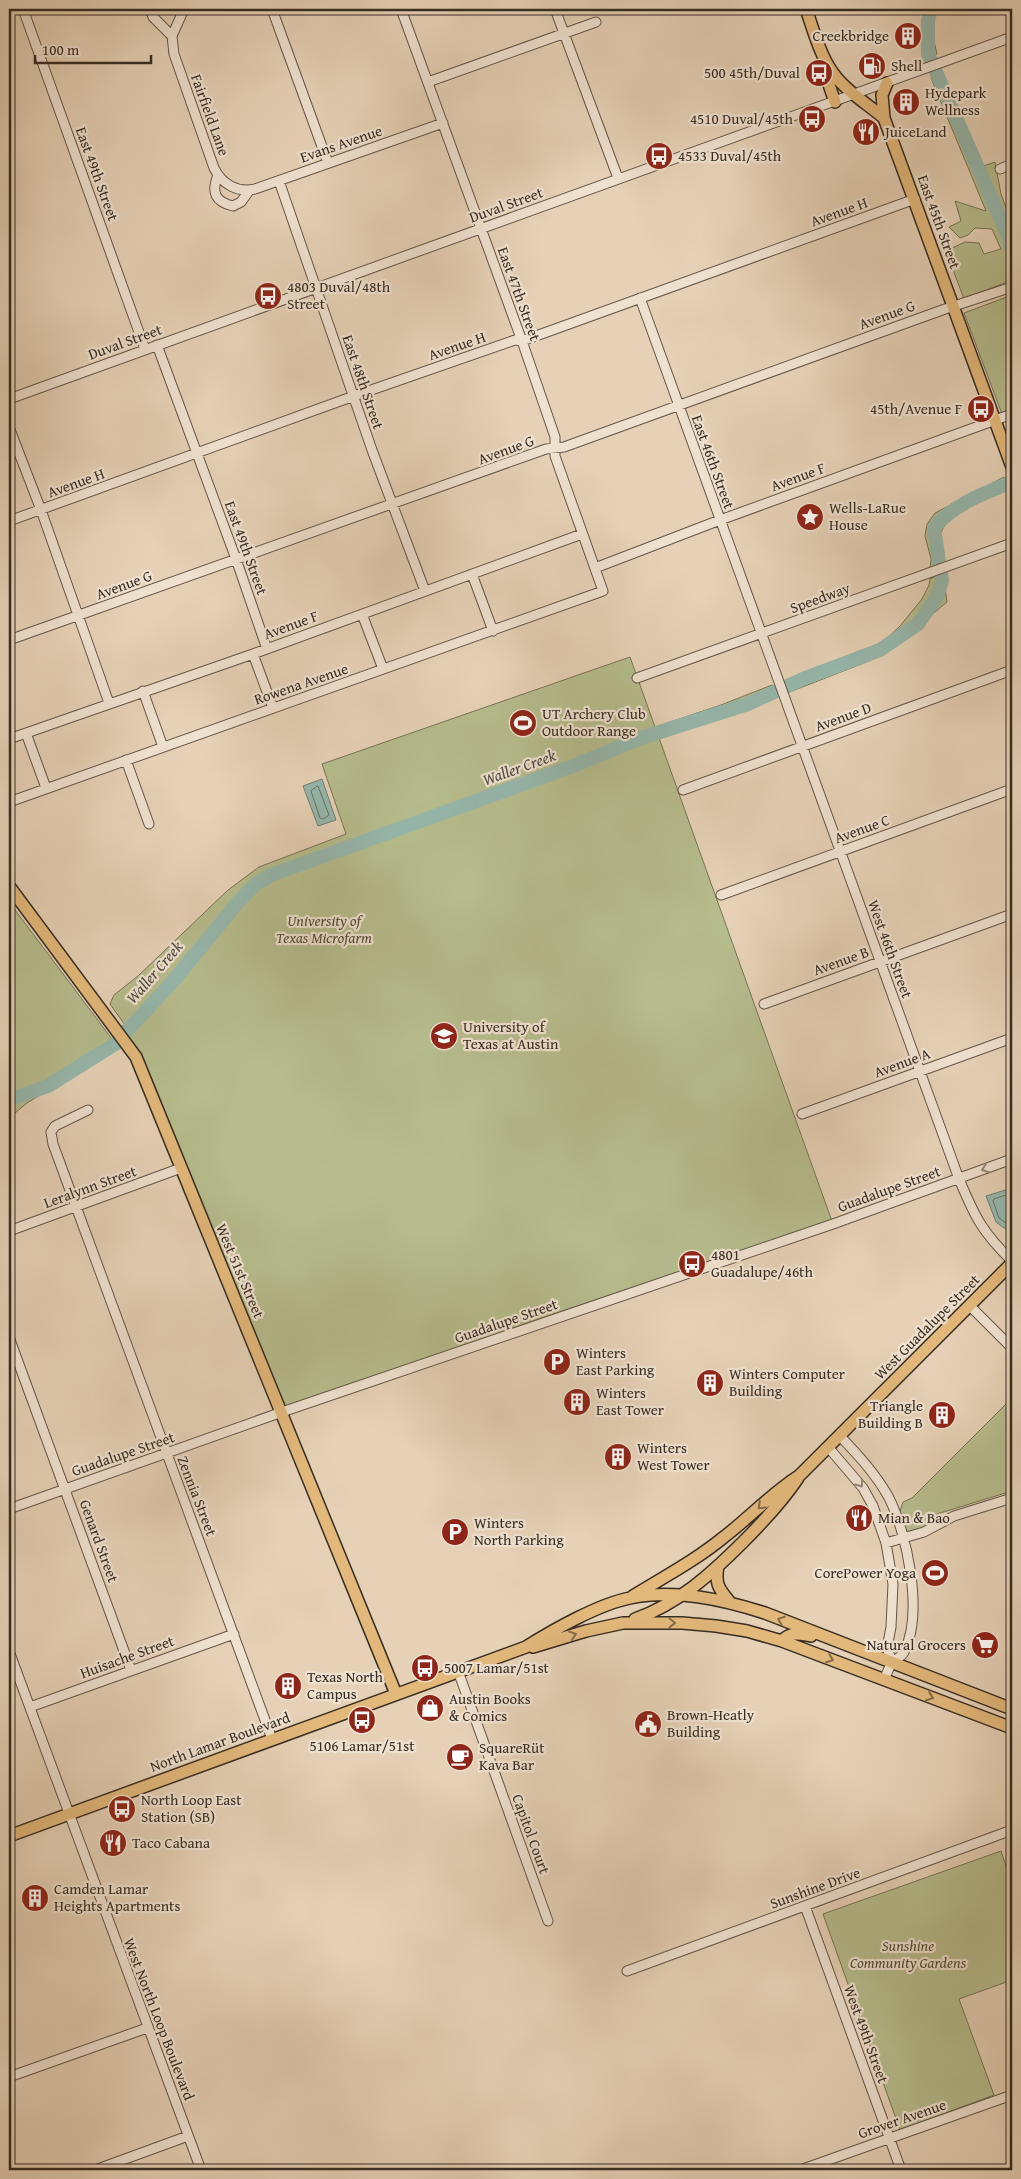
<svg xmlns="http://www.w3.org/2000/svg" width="1021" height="2179" font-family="'Gentium Book Plus',serif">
<rect width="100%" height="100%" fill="#e6d1b6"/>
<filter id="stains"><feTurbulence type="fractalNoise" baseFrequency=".004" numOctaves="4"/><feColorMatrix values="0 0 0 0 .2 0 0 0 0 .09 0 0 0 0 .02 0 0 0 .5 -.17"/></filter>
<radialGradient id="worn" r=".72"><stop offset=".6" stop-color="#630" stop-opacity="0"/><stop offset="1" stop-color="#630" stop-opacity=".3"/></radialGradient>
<!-- green -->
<path fill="#b6bc8d" stroke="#767458" d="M 927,9 L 937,9 L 930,23 L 937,54 L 923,59 Z
M 943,74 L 983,166 L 995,162 L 1001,194 L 1012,223 L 1012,280 L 964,299 L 946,251 L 965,242 L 979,243 L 984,254 L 1001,249 L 992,229 L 975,228 L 968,235 L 960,238 L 949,227 L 961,221 L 955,201 L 986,211 L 931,78 Z
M 1012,295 L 1012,411 L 1002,414 L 964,313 Z
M 1004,477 L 1009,489 C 992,496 946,514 941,533 C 938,542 942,554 943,564 L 930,569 L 931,559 L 925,536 L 927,524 L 935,513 Z
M 943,573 L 947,602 L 917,627 L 869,661 L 787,693 L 783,681 L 883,642 L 900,626 L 922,599 L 929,585 L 930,579 Z
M 630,657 L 655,727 L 721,705 L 772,685 L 777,697 L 659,738 L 833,1224 L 282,1412 L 141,1067 L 116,1028 L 125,1025 L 110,1004 L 114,995 L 138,976 L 228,890 L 259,867 L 346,834 L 322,764 Z
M 9,902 L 118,1047 L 27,1103 L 9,1118 Z
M 1012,1398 L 1012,1491 L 937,1514 L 928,1520 L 925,1527 L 905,1533 L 898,1517 L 903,1502 L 912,1498 Z
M 1001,1851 L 1012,1884 L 1012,1980 L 959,1999 L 994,2095 L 900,2130 L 823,1914 Z"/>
<!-- water -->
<path fill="#96b7ac" stroke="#708075" d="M 322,779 L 336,820 L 318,826 L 303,786 Z
M 1012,1188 L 1012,1225 L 1007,1230 L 996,1222 L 986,1196 Z"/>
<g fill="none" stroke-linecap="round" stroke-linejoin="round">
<!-- shore -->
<path stroke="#667268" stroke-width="1" d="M 318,786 L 329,815 L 323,819 L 320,818 L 311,791 Z
M 1012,1193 L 994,1199 L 993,1201 L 999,1218 L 1006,1223 L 1012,1222"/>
<!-- river -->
<path stroke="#96b7ac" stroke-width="14" d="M 931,9 L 928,21 L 928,54 L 1009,238 L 1012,252
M 9,1100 L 48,1086 L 115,1044 L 174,980 L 239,901 L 256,884 L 271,875 L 573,766 L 641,738 L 748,704 L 805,678 L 880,650 L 918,624 L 937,597 L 942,581 L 934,528 C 953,504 985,493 1012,482"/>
<!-- minor casing -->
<g stroke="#635648" stroke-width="11">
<path id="minor" d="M 23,9 L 145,349
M 150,9 L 153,17 L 172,36
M 184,9 L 172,36 L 174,54 L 214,168 C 222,184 237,193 255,189 L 443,123
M 272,9 L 328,163
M 555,9 L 618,178
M 428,82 L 596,22
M 1000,169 L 1012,164
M 218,175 C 211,192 215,202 233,206 L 241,202 L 249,191
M 279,181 L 372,450 L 425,591
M 640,298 L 959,1179 C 975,1217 982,1232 1012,1261
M 157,345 L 236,559 L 267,649
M 9,399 L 1012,37
M 9,427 L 41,510 L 109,703
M 9,521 L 354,396 L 515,340 L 522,341 L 915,199
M 595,568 L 720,520 L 1012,414
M 472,574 L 493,631
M 362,614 L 383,669
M 9,640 L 546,449 L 564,447 L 945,309 L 1012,287
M 253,654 L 273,708
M 637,678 L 1012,543
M 143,691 L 163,747
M 26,733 L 46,788
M 9,739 L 253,654 L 582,534
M 126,760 L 149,824
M 683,790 L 1012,670
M 9,802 L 603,591 L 555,456 L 555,437 L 522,341 L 401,9
M 721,895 L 1012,789
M 764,1004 L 1012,914
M 88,1110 L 55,1126 L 51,1132 L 53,1144 L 272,1739
M 802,1114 L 1012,1038
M 9,1231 L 181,1168
M 970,1306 L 1012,1348
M 9,1337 L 131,1670
M 840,1436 C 857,1454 875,1473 888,1496 C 907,1532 924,1613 904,1652 C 902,1657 896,1658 893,1662 C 889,1666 887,1674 884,1679
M 828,1447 L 863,1488 L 873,1506 L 886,1543 L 893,1584 L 891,1627 L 887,1648 L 892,1662
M 9,1509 L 282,1412 L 833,1224 L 1012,1159
M 886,1543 L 924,1532 L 954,1516 L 1012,1498
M 9,1651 L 201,2170
M 458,1671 L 548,1921
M 30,1707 L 234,1634
M 805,1906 L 901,2170
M 627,1971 L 1012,1830
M 9,2077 L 147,2028
M 95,2170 L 188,2136
M 800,2170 L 1012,2095"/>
</g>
<!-- major casing -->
<g stroke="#372d23" stroke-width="14">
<path id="major" d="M 806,9 C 813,28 818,50 829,67 C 841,88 865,102 884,118 L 1012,467
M 826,66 L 826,76 L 835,102
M 884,118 L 882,95 L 887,83
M 9,886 L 136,1057 L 396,1694
M 718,1566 C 715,1583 718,1588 729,1601
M 633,1596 C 664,1577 696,1560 724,1537 C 750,1517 772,1493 799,1476 L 1012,1263
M 635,1619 C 678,1604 711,1574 743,1542 C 763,1522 782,1502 798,1478
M 782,1641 C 790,1631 800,1634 811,1636
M 533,1647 L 586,1631 L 623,1623 L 682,1623 L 716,1626 L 747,1631 L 782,1641 L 1012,1728
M 9,1836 L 526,1647 C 553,1630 599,1604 630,1598 C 676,1589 721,1599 765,1613 L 1012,1709"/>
</g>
<!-- minor -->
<use href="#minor" stroke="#efe1d0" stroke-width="9"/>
<!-- major -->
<use href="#major" stroke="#e3b87b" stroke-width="11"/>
</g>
<!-- one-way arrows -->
<defs><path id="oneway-chevron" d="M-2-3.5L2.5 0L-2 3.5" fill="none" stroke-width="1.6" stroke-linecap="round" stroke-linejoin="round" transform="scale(1.25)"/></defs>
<g stroke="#93877a">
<use href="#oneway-chevron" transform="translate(985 1169) rotate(160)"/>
<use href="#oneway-chevron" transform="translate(860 1484) rotate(55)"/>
</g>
<g stroke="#846c4b">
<use href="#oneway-chevron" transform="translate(761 1506) rotate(137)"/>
<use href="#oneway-chevron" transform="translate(781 1620) rotate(-159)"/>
<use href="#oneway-chevron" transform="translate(672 1623) rotate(1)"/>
<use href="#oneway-chevron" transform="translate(573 1635) rotate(-18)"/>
<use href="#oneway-chevron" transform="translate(830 1659) rotate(21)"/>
<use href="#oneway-chevron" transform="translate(930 1697) rotate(21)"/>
</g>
<!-- icons -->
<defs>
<g id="building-disc" transform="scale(1.4375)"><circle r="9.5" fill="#8f2418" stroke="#efe1d0"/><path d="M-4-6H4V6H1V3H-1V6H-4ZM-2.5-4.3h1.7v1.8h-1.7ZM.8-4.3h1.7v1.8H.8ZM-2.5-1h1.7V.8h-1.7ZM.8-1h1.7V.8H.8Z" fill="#fff"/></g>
<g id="fuel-disc" transform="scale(1.4375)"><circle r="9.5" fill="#8f2418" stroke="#efe1d0"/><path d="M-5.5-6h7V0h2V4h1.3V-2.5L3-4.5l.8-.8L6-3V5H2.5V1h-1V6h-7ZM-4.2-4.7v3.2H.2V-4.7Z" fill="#fff"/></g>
<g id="bus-disc" transform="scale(1.4375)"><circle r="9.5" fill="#8f2418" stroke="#efe1d0"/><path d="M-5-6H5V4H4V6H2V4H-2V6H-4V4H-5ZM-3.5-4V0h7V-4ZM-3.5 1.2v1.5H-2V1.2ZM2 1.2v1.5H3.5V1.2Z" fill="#fff"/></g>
<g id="restaurant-disc" transform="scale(1.4375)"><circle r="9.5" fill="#8f2418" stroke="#efe1d0"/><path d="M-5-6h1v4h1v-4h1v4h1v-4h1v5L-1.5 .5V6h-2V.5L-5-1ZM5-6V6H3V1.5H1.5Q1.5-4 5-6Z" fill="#fff"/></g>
<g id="sight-disc" transform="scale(1.4375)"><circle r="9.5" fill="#8f2418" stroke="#efe1d0"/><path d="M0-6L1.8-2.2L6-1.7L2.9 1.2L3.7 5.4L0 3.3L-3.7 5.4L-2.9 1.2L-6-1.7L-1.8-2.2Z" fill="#fff"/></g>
<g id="stadium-disc" transform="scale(1.4375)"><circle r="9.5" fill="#8f2418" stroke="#efe1d0"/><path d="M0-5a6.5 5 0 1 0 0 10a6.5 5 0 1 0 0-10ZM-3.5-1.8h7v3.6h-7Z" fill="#fff"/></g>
<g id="university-disc" transform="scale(1.4375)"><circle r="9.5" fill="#8f2418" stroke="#efe1d0"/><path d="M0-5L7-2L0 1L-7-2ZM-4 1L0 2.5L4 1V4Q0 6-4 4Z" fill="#fff"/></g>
<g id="parking-disc" transform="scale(1.4375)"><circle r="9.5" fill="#8f2418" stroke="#efe1d0"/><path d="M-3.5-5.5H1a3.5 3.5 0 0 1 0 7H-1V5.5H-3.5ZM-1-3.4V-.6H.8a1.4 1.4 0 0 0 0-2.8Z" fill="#fff"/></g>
<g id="supermarket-disc" transform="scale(1.4375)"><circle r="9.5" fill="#8f2418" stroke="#efe1d0"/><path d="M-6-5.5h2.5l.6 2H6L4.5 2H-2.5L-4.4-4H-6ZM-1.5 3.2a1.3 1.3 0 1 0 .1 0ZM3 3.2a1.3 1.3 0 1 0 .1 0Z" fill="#fff"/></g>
<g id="shop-disc" transform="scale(1.4375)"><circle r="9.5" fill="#8f2418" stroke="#efe1d0"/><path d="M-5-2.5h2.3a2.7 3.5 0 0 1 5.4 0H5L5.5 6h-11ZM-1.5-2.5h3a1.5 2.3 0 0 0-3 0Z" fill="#fff"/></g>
<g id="civic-disc" transform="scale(1.4375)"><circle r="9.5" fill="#8f2418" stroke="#efe1d0"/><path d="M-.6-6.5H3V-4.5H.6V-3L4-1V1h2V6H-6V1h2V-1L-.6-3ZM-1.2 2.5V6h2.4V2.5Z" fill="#fff"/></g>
<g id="cafe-disc" transform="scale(1.4375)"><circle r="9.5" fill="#8f2418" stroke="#efe1d0"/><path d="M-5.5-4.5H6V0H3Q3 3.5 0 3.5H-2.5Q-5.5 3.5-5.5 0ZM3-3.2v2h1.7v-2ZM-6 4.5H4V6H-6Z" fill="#fff"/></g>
</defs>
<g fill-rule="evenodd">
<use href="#building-disc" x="908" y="36"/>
<use href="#fuel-disc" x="872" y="66"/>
<use href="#bus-disc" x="819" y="73"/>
<use href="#building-disc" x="906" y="102"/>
<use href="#bus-disc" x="812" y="119"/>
<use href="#restaurant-disc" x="866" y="132"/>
<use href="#bus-disc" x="659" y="156"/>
<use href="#bus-disc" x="268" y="296"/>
<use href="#bus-disc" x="981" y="409"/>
<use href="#sight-disc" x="810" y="517"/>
<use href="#stadium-disc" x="523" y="723"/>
<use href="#university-disc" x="444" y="1036"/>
<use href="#bus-disc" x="692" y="1264"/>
<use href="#parking-disc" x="557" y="1362"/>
<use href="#building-disc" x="710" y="1383"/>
<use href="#building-disc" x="577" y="1402"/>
<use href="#building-disc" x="942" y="1415"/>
<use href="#building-disc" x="618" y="1457"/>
<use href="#restaurant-disc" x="859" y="1518"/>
<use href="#parking-disc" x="455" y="1532"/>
<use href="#stadium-disc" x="935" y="1573"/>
<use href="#supermarket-disc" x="985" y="1645"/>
<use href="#bus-disc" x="425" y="1668"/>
<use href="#building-disc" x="288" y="1686"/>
<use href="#shop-disc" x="430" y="1708"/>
<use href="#bus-disc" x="362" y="1720"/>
<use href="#civic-disc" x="648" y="1724"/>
<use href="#cafe-disc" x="460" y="1757"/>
<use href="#bus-disc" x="122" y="1809"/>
<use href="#restaurant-disc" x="113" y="1843"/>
<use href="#building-disc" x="35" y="1898"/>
</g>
<g text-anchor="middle" stroke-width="4.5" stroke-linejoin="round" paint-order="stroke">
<!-- poi labels -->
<g font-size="15" fill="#372d23" stroke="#efe1d0" text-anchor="start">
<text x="889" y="41" text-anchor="end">Creekbridge</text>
<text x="891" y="71">Shell</text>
<text x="800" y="78" text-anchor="end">500 45th/Duval</text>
<text x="925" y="98">Hydepark<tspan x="925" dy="17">Wellness</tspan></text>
<text x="793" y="124" text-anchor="end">4510 Duval/45th</text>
<text x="885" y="137">JuiceLand</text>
<text x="678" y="161">4533 Duval/45th</text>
<text x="287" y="292">4803 Duval/48th<tspan x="287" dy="17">Street</tspan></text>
<text x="962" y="414" text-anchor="end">45th/Avenue F</text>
<text x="829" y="513">Wells-LaRue<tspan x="829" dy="17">House</tspan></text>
<text x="542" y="719">UT Archery Club<tspan x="542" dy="17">Outdoor Range</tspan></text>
<text x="463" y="1032">University of<tspan x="463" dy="17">Texas at Austin</tspan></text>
<text x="711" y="1260">4801<tspan x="711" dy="17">Guadalupe/46th</tspan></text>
<text x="576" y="1358">Winters<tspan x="576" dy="17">East Parking</tspan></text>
<text x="729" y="1379">Winters Computer<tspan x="729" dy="17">Building</tspan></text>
<text x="596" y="1398">Winters<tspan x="596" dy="17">East Tower</tspan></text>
<text x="923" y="1411" text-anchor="end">Triangle<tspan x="923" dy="17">Building B</tspan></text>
<text x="637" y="1453">Winters<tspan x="637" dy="17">West Tower</tspan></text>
<text x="878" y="1523">Mian &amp; Bao</text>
<text x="474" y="1528">Winters<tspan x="474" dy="17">North Parking</tspan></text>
<text x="916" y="1578" text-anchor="end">CorePower Yoga</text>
<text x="966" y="1650" text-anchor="end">Natural Grocers</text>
<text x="444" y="1673">5007 Lamar/51st</text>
<text x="307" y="1682">Texas North<tspan x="307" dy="17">Campus</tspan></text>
<text x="449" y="1704">Austin Books<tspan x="449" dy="17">&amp; Comics</tspan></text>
<text x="667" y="1720">Brown-Heatly<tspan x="667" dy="17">Building</tspan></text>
<text x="362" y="1751" text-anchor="middle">5106 Lamar/51st</text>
<text x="479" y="1753">SquareRüt<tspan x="479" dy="17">Kava Bar</tspan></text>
<text x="141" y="1805">North Loop East<tspan x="141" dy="17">Station (SB)</tspan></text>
<text x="132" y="1848">Taco Cabana</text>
<text x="54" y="1894">Camden Lamar<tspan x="54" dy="17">Heights Apartments</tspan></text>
</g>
<!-- street labels -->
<g font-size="15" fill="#372d23" stroke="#efe1d0">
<text transform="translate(210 115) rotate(70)" y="5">Fairfield Lane</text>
<text transform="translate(341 144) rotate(-19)" y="5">Evans Avenue</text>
<text transform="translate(97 174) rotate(70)" y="5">East 49th Street</text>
<text transform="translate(506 205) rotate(-20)" y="5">Duval Street</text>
<text transform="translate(839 212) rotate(-20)" y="5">Avenue H</text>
<text transform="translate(939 222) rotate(70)" y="5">East 45th Street</text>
<text transform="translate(519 294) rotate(70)" y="5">East 47th Street</text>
<text transform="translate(887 315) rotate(-20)" y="5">Avenue G</text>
<text transform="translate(125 342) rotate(-20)" y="5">Duval Street</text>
<text transform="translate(457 346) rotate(-19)" y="5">Avenue H</text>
<text transform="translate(363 382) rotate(71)" y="5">East 48th Street</text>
<text transform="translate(506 450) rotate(-20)" y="5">Avenue G</text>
<text transform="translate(713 462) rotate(70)" y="5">East 46th Street</text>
<text transform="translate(798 477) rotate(-20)" y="5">Avenue F</text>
<text transform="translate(76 483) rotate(-20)" y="5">Avenue H</text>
<text transform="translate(246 548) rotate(70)" y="5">East 49th Street</text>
<text transform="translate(124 585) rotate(-20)" y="5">Avenue G</text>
<text transform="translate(820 598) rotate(-20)" y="5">Speedway</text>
<text transform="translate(291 625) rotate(-20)" y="5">Avenue F</text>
<text transform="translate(301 684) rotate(-19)" y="5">Rowena Avenue</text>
<text transform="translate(843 717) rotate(-20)" y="5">Avenue D</text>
<text transform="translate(862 829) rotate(-20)" y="5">Avenue C</text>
<text transform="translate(890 949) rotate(70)" y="5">West 46th Street</text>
<text transform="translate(841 961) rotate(-20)" y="5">Avenue B</text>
<text transform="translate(902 1063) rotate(-20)" y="5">Avenue A</text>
<text transform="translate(90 1187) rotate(-20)" y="5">Leralynn Street</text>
<text transform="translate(889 1189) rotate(-20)" y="5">Guadalupe Street</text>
<text transform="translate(240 1271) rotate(67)" y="5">West 51st Street</text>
<text transform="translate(506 1321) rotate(-19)" y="5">Guadalupe Street</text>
<text transform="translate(927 1327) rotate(-45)" y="5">West Guadalupe Street</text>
<text transform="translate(123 1454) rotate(-19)" y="5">Guadalupe Street</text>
<text transform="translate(197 1496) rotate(69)" y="5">Zennia Street</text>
<text transform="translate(99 1541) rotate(70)" y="5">Genard Street</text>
<text transform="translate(127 1657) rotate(-20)" y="5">Huisache Street</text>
<text transform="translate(220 1742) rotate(-20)" y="5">North Lamar Boulevard</text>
<text transform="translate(531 1834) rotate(70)" y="5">Capitol Court</text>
<text transform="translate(815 1888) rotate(-20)" y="5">Sunshine Drive</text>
<text transform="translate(159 2019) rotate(69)" y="5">West North Loop Boulevard</text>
<text transform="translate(866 2034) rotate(70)" y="5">West 49th Street</text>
<text transform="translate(902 2119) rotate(-19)" y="5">Grover Avenue</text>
</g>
<!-- park labels -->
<g font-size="15" font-style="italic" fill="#504a38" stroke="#efe1d0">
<text x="324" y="926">University of<tspan x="324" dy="17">Texas Microfarm</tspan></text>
<text x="908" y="1951">Sunshine<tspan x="908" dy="17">Community Gardens</tspan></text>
</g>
<!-- water labels -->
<g font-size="16" font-style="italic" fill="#4a493e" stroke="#efe1d0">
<text transform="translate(519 767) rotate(-20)" y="6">Waller Creek</text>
<text transform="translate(154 972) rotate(-49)" y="6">Waller Creek</text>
</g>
</g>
<!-- margin -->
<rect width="1021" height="2179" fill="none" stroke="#e6d1b6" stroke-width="30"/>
<rect x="10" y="10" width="1001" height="2159" fill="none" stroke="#372d23" stroke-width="2.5"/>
<rect x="15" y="15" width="991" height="2149" fill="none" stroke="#372d23"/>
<!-- scale -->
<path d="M35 55v8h116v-8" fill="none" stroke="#372d23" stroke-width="2.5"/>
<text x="42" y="55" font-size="15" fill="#372d23" stroke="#efe1d0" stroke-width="4" paint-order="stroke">100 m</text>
<rect width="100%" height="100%" filter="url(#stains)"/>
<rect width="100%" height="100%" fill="url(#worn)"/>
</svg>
